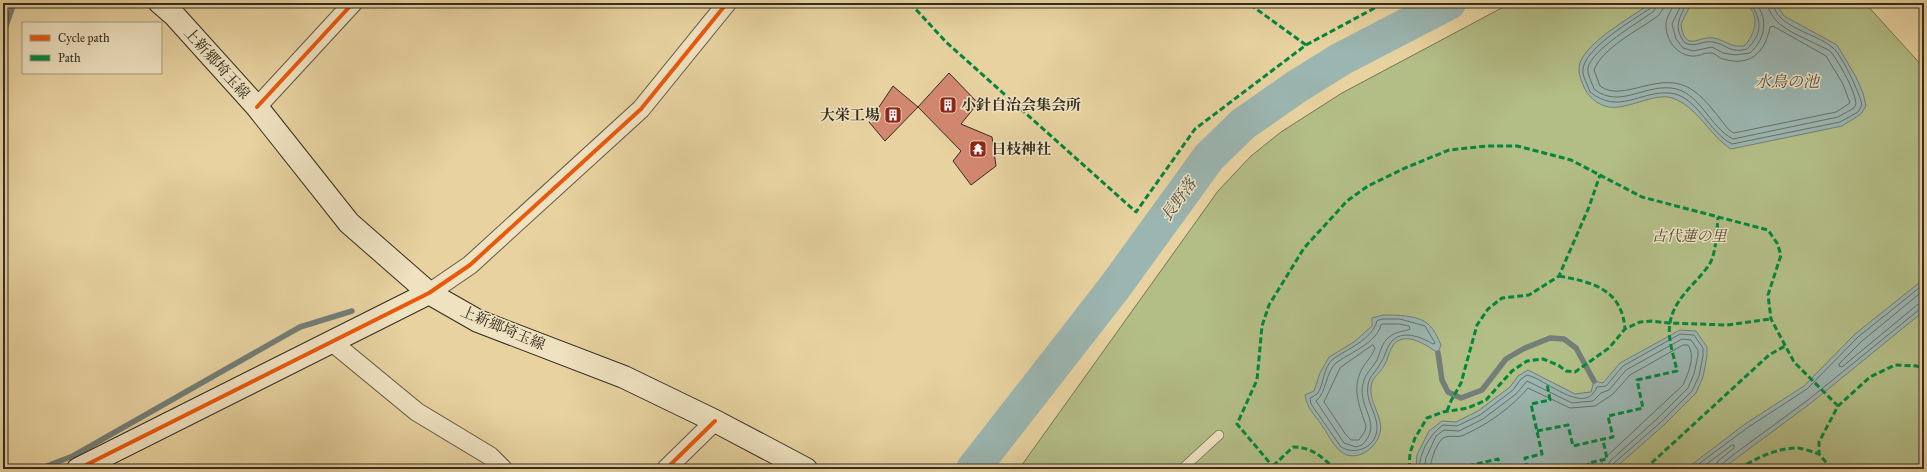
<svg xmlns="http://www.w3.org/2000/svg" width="1927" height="472" font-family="'IM FELL Great Primer','Noto Serif JP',serif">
<rect width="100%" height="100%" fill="#e7d2a0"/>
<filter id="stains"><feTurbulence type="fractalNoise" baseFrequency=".005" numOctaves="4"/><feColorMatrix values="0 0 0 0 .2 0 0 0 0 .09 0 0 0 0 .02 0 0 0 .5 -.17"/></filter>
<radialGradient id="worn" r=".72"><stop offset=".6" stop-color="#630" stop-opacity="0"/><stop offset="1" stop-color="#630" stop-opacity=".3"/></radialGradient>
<!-- green -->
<path fill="#b3bd86" stroke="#747454" d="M 1511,3 L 1865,3 L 1924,68 L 1924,469 L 1019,469 L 1218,191 L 1251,156 L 1281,132 L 1342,93 Z"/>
<!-- water -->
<path fill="#9bb5b0" stroke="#727e77" d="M 1651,3 L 1694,3 L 1690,6 L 1681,24 C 1685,54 1699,35 1714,38 C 1727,41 1728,47 1744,46 C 1756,34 1761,13 1744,3 L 1776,3 L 1784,16 L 1837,45 L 1856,77 L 1863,93 L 1866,106 L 1861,114 L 1842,126 L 1731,149 C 1709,135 1697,106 1672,98 C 1656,92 1627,110 1609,107 C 1598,105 1588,97 1584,87 C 1582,82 1579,76 1579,70 C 1577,46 1634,16 1651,3 Z
M 1924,279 L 1924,311 L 1811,403 L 1722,469 L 1686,469 L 1745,424 L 1804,386 L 1855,334 Z
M 1383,315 C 1395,315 1419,315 1428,324 C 1434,329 1438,338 1441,345 L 1438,353 C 1426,345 1407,331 1394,344 C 1389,350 1388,360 1384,366 C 1380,373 1372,377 1371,387 C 1369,404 1386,420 1379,436 C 1373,452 1352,464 1338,449 C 1331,442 1327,432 1321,424 C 1314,414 1307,408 1305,395 L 1314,391 L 1320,373 L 1329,357 L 1354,342 L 1372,326 L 1372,318 Z
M 1680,330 L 1696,331 L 1707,347 L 1707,356 L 1703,377 L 1696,393 L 1664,425 L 1614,469 L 1416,469 L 1417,455 L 1429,431 L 1442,421 L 1456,422 L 1478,411 L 1510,387 L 1518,376 L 1528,370 L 1575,394 L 1591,392 L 1594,381 L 1603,383 L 1620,363 Z"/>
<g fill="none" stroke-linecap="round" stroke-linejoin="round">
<!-- shore -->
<path stroke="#687068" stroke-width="1" d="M 1653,3 L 1651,8 C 1634,19 1585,48 1583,69 C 1582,76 1588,85 1590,92 C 1619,115 1639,91 1669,93 C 1696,94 1709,133 1732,144 L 1840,122 L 1858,112 L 1862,105 C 1860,94 1842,55 1833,48 C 1817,33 1776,28 1773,3
M 1658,3 L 1654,11 C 1638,23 1592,49 1588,68 C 1587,74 1592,83 1594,89 C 1619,109 1643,85 1671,88 C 1700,91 1709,127 1733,139 L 1838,117 L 1854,108 L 1856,104 C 1855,90 1840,64 1831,52 C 1828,49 1822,47 1818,45 C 1801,36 1769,26 1768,3
M 1664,3 L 1663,9 L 1658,16 C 1640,29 1602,48 1594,70 L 1600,86 C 1624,104 1661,67 1694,91 C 1706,99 1719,118 1729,130 L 1734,133 L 1836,112 L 1850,103 L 1843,84 L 1826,56 L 1773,26 L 1770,27 C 1765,53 1750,67 1723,59 C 1719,58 1716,54 1712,53 C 1705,52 1698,57 1691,56 C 1675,54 1665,38 1666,23 C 1667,16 1672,9 1675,3
M 1682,3 L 1672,24 L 1676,39 L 1683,48 L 1693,51 L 1712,47 L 1723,53 L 1735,55 L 1750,53 C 1765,39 1769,21 1756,3
M 1687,3 C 1679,18 1673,28 1685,43 C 1696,48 1703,40 1713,42 C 1726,44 1730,54 1747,49 C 1762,34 1763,21 1750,3
M 1924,290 L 1862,341 L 1839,364 L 1839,366 L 1842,367 L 1917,305 L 1924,303
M 1383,319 L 1400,319 L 1425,326 L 1435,343 L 1433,344 C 1421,337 1402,329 1391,342 C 1386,348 1385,358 1380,364 C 1376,372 1369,376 1368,385 C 1365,400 1376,412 1377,426 C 1378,447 1356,456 1341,447 L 1311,404 L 1310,398 C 1312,397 1316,395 1318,393 C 1324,384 1323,367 1333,359 C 1347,349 1372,340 1377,321 Z
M 1384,324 L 1399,324 L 1409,326 L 1410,329 C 1405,332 1397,330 1388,338 C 1382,343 1380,353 1377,360 C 1372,369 1365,373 1363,384 C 1357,408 1384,423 1362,445 L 1356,447 L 1344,443 L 1316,401 C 1327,392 1325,373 1336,363 C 1349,353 1377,343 1381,325 Z
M 1373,345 L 1375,348 C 1372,357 1366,361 1362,369 C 1351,389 1360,407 1366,426 L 1365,431 L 1359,440 L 1351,440 L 1346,435 L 1324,402 L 1340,368 Z
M 1419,469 C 1420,452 1429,435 1443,425 L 1457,426 L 1480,415 L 1513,390 L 1521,379 L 1527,375 C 1546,379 1585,417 1597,387 L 1606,386 L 1623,366 L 1680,334 L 1694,335 L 1703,348 L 1703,356 L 1699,376 L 1692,391 L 1661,422 L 1613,464 L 1612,469
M 1424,469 L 1426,458 L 1436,436 L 1444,430 L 1459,431 L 1483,419 L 1516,394 L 1527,381 L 1572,403 L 1593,401 L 1601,393 L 1609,390 L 1626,370 L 1682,339 L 1691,340 L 1698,350 L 1698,355 L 1694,374 L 1688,388 L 1658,418 L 1610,461 L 1607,469
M 1430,469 C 1431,460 1435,447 1441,440 C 1447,433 1456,439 1464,435 C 1488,424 1511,408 1528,388 L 1570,408 L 1595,406 L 1613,394 L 1630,375 L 1683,345 L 1688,345 C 1696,357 1688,373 1683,385 L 1606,457 L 1602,462 L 1601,469
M 1692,469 L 1747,428 L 1807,389 L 1858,337 L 1924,284
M 1700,469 L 1732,445 L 1734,445 L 1734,448 L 1718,461 L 1715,469
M 1720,469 L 1721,465 L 1733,455 L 1808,400 L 1920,309 L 1924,308"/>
<!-- stream -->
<path stroke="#727e77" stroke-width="5.5" d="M 3,34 L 14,3
M 1438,353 L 1442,380 L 1448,392 L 1461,398 L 1482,390 L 1506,359 L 1523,349 L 1550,338 L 1564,339 L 1576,348 L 1594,381
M 31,469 L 44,467 L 73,456 L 300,327 L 352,311"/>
<!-- river -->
<path stroke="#9bb5b0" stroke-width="34" d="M 973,469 L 1114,288 L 1209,157 L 1243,124 L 1296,87 L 1341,59 L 1449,3"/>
</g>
<!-- building -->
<path fill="#d28870" stroke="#342c21" d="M 949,73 L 978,103 L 961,124 L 992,137 L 996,166 L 971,185 L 953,161 L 961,151 L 918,107 Z
M 893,86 L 918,107 L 885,141 L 869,122 Z"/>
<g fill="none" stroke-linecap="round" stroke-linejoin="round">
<!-- lane casing -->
<g stroke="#615641" stroke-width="10">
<path id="lane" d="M 1182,469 L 1219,435"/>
</g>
<!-- street casing -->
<g stroke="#615641" stroke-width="20">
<path id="street" d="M 257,107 L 353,3
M 429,293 L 470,265 L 641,109 L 727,3
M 332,342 L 417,412 L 490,456 L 503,469
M 666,469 L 715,421"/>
</g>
<!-- secondary casing -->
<g stroke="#342c21" stroke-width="24">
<path id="secondary" d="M 160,3 L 174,15 L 257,107 L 349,223 L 429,293 L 478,321 L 624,377 L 715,421 L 806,469
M 78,469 L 429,293"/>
</g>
<!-- lane -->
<use href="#lane" stroke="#efe2c1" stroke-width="9"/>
<!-- street -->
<use href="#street" stroke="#efe2c1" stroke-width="18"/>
<!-- secondary -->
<use href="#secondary" stroke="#efe2c1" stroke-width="22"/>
<!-- quiet -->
<path stroke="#00873e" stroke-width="3" stroke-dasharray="6 3" stroke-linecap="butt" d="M 910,3 L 946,42 L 1136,212 L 1195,129 L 1306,45 L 1248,3
M 1306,45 L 1384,3
M 1559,276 C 1592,282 1622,289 1625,329
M 1447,411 L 1451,401 L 1461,383 L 1477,325 L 1488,309 L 1502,298 L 1529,295 L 1559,276 L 1589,207 L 1600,175
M 1537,431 L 1568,425 L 1573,446 L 1613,437 L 1608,416 L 1643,408 L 1637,380 L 1677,371 C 1674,356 1667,338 1670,323 C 1674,298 1695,285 1709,265 C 1716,255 1717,230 1718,217
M 1273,466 L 1293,447 C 1312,447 1322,457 1335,469
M 1275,469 L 1237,424 L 1257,380 L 1262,326 L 1269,305 L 1304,248 L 1347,201 L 1368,186 L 1405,168 L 1449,150 L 1487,146 L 1517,146 L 1571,160 L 1642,197 L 1768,230 L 1777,243 L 1781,255 L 1768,295 L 1771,319 L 1794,362 L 1838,406
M 1409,469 L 1410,453 L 1415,438 L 1427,418 L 1443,412 L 1468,408 L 1486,400 L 1512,371 L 1527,361 L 1543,359 L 1558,365 L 1566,371 L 1575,372 L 1609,348 L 1625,329 L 1640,322 L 1651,321 L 1669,323 L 1727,325 L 1771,319
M 1473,469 L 1472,465 L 1498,459 L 1501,469
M 1527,469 L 1525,458 L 1542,454 L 1531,404 L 1550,400 L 1547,383
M 1589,469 L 1588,463 L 1607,459 L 1603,440
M 1645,469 L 1769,355 L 1785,346
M 1739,469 C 1756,458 1777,448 1798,448 C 1805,449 1813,452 1819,454
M 1832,469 L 1819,454 L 1819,442 L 1838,406 L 1870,377 L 1895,365 L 1917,366 L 1924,370"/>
<!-- cycleway casing -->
<g stroke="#efe2c1" stroke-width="6">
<path id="cycleway" d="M 257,107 L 353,3
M 78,469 L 429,293 L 470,265 L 641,109 L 727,3
M 666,469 L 715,421"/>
</g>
<!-- cycleway -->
<use href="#cycleway" stroke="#e8590c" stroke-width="4"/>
</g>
<!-- icons -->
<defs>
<g id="building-square" transform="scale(0.9)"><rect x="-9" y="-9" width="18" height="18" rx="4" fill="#8f2418" stroke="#efe2c1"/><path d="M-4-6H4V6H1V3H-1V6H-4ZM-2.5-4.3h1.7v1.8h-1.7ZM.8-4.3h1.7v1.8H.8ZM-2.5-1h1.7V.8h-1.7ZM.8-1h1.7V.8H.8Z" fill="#fff"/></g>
<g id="temple-square" transform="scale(0.9)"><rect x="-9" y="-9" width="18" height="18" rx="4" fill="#8f2418" stroke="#efe2c1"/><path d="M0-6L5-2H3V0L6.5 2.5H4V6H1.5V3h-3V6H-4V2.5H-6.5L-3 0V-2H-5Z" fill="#fff"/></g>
</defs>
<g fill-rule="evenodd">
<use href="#building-square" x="948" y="105"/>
<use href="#building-square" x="893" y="115"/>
<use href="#temple-square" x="978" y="149"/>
</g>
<g text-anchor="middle" stroke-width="3" stroke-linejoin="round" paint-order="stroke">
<!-- street labels -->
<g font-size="15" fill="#342c21" stroke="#efe2c1">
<text transform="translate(217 63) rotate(48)" y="5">上新郷埼玉線</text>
<text transform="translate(503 328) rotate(23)" y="5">上新郷埼玉線</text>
</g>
<!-- poi labels -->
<g font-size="15" font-weight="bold" fill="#342c21" stroke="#efe2c1" text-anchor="start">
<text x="961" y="110">小針自治会集会所</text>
<text x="880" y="120" text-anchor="end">大栄工場</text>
<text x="991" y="154">日枝神社</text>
</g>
<!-- park labels -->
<g font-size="15" font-style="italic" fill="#4d4935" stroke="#efe2c1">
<text x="1689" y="241">古代蓮の里</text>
</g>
<!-- water labels -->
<g font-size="16" font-style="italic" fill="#4e4e45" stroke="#efe2c1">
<text x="1787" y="87">水鳥の池</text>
<text transform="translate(1178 199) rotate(-54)" y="6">長野落</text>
</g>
</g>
<!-- margin -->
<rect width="1927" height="472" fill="none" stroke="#e7d2a0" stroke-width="16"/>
<rect x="4" y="4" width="1919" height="464" fill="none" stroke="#342c21" stroke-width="2"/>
<rect x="8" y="8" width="1911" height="456" fill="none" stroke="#342c21"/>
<!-- legend -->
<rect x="22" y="22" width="140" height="52" fill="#efe2c1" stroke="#a49981"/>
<rect x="30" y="35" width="20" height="6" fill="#e8590c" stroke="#a49981"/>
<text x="58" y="42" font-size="12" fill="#342c21">Cycle path</text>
<rect x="30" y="55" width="20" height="6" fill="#00873e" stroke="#a49981"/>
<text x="58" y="62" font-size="12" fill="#342c21">Path</text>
<rect width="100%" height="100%" filter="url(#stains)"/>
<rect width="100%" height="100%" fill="url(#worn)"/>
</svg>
